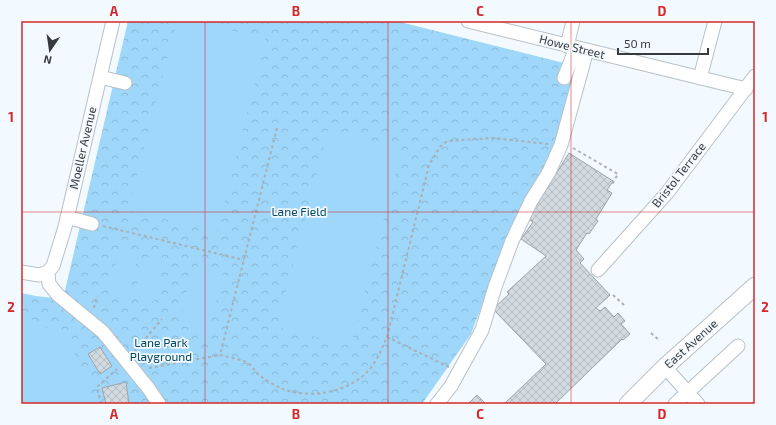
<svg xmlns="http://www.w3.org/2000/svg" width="776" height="425" font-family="'Exo 2',sans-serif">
<defs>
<pattern id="park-crowns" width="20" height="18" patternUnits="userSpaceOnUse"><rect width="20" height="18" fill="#9ed7fa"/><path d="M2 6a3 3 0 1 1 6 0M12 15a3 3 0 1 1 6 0" fill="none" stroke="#89b9d7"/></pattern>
<pattern id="building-cross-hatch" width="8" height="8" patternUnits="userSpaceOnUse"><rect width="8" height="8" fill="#d1dae0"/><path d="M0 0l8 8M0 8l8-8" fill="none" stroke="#b4bcc1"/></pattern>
</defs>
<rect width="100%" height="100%" fill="#f3faff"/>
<!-- park -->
<path fill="url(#park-crowns)" d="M 128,21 L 396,21 L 576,66 L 578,67 L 557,147 L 509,235 L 471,334 L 422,404 L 21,404 L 21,293 L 36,296 L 63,299 Z"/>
<!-- pitch -->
<path fill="#9ed7fa" d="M 177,21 L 194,21 L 266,39 L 217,232 L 128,210 Z
M 328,129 L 402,148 L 351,346 L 277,327 Z
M 119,250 L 138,254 L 128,296 L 109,291 Z
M 144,256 L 164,261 L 154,302 L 134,297 Z
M 193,266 L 223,273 L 209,332 L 179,325 Z
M 21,314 C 28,317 36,321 43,325 C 71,343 91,371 93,404 L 21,404 Z"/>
<!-- building -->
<path fill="url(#building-cross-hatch)" stroke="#9ba3a9" d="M 569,153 L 613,181 L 607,190 L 612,193 L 596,219 L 598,221 L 589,234 L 587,233 L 576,250 L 584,259 L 580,263 L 610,295 L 596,308 L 600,311 L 605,307 L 614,317 L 618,313 L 625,321 L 621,324 L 630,334 L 623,340 L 622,339 L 555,404 L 504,404 L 546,364 L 493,309 L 509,294 L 507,292 L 546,256 L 521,239 L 533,222 L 528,219 Z
M 100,347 L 112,366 L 100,374 L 88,354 Z
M 126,382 L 129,404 L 106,404 L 102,388 Z
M 477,395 L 486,404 L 468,404 Z"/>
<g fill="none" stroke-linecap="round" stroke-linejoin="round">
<!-- minor casing -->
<g stroke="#b7c0c6" stroke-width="15">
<path id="minor" d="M 468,21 L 746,89
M 567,46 L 573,21
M 100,77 L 125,83
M 564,78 L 576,48
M 700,78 L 715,21
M 67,217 L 92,224
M 598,270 L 667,193 L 755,76
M 21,272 L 39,275 L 48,272 L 53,266 L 65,227 L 113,21
M 48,272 L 49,284 L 58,295 L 103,332 L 149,389 L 159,404
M 665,367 L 698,404
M 437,404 L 451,386 L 482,330 L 495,287 L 512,241 L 531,201 L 549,172 L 561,145 L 587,50
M 675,404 L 738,346"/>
</g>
<!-- major casing -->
<g stroke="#b7c0c6" stroke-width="19">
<path id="major" d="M 628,404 L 665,367 L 755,286"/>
</g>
<!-- path -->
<path stroke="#a9afb3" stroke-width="2" stroke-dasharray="3 3" stroke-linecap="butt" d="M 277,128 L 220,355 C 227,357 245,360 249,364 C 253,366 254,371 257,373 C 263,379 273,384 280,388 C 309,400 349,393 370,369 C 378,359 382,348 387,337 L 429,165 L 440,147 L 447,141 L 493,138 L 548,144
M 573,148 L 618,174 L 612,184
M 103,226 L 244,260
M 613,295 L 625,306
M 94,308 L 97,296
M 651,333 L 659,340
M 387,337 L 449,367
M 134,352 L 162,319
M 149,368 L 220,355
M 101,404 L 97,387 L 117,369"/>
<!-- minor -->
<use href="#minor" stroke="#fff" stroke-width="13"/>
<!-- major -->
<use href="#major" stroke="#fff" stroke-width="17"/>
</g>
<!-- grid -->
<path fill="none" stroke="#d62828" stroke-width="1" stroke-opacity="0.55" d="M 205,21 L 205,404M 388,21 L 388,404M 571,21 L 571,404M 21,212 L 755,212"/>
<g text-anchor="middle" stroke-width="3.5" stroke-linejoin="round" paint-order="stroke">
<!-- street labels -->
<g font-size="12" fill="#373b3d" stroke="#f3faff">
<text transform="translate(572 47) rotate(14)" y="4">Howe Street</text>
<text transform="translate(83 148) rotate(-77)" y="4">Moeller Avenue</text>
<text transform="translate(679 175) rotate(-52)" y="4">Bristol Terrace</text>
<text transform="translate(691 344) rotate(-42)" y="4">East Avenue</text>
</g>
<!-- park labels -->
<g font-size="12" fill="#034563" stroke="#f3faff">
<text x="299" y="216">Lane Field</text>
<text x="161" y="347">Lane Park<tspan x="161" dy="14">Playground</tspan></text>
</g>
</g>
<!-- border -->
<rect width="776" height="425" fill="none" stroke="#f3faff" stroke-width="44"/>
<!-- north arrow -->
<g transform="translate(50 50) rotate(193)" stroke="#f3faff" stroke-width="3" paint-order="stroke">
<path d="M0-3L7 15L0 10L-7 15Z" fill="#373b3d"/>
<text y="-6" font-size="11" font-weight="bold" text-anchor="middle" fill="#373b3d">N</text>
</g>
<!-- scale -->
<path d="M618 48v6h90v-6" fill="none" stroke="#373b3d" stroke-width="2"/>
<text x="624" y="48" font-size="12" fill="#373b3d" stroke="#f3faff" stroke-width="3" paint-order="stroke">50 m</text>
<rect x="22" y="22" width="732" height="381" fill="none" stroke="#d62828" stroke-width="1.5"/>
<g font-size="13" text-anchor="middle" font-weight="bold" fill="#d62828">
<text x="114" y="16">A</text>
<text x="296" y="16">B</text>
<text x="480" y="16">C</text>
<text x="662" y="16">D</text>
<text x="11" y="122">1</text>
<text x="765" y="122">1</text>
<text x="11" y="312">2</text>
<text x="765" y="312">2</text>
<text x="114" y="419">A</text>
<text x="296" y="419">B</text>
<text x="480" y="419">C</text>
<text x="662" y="419">D</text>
</g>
</svg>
